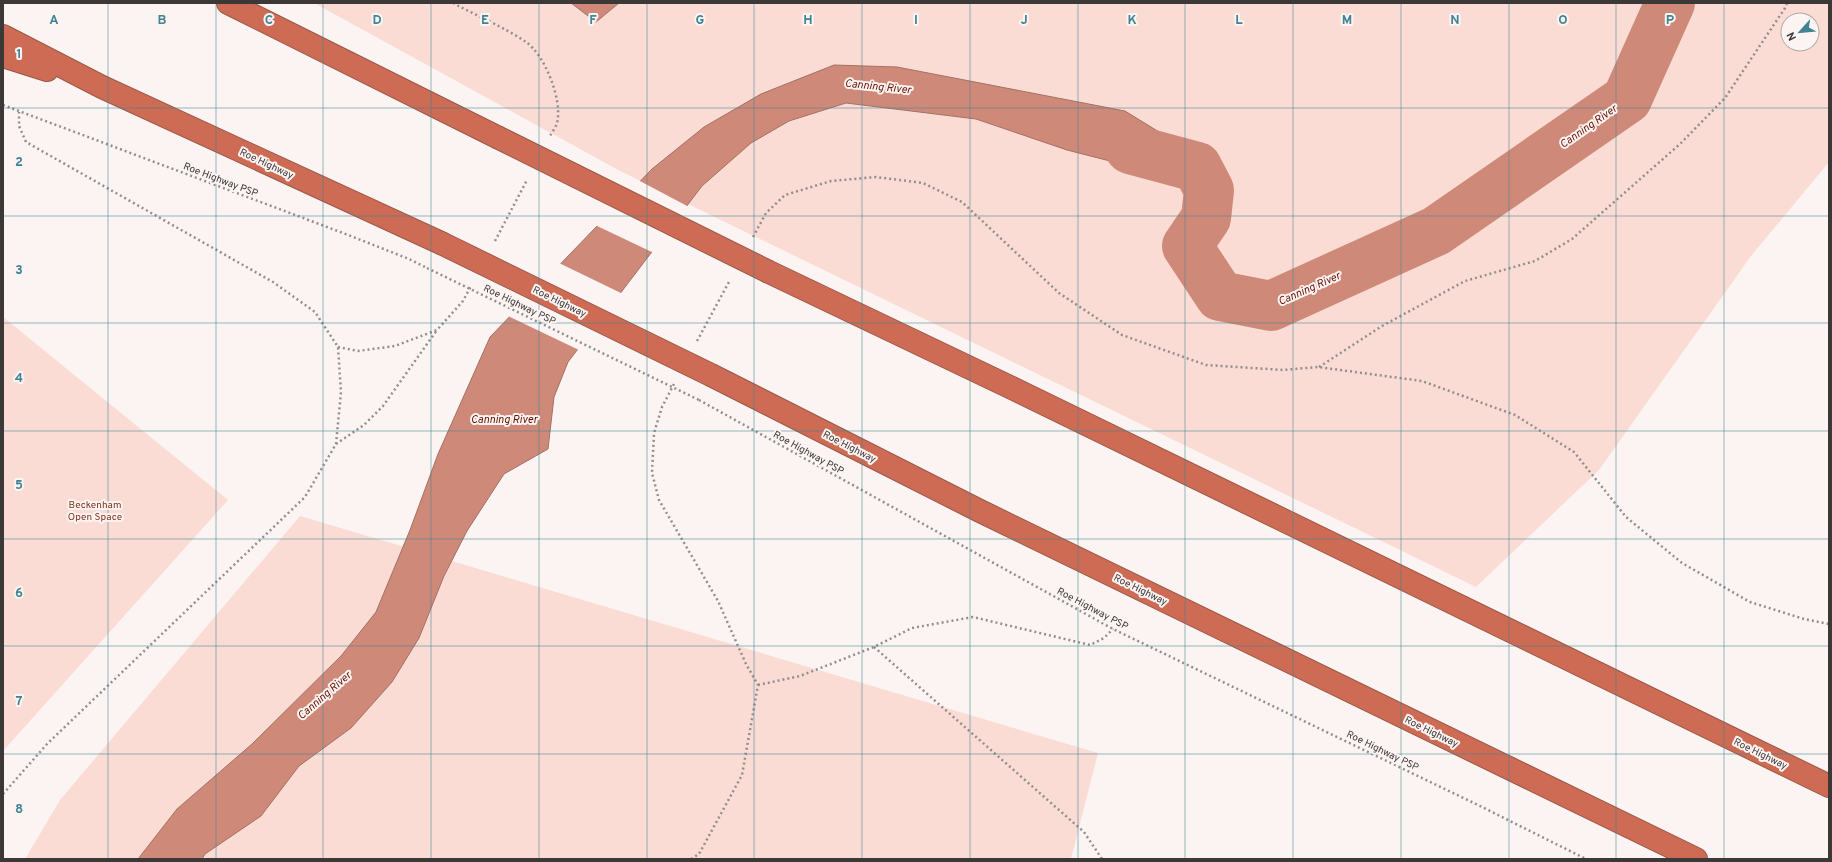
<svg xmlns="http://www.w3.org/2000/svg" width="1832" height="862" font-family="Overpass,sans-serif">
<rect width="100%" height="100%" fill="#fcf4f2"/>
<!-- green -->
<path fill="#fadcd4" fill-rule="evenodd" d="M 314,3 L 1829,3 L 1829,162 L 1751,256 L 1599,470 L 1476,587 L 620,171 ZM 1788,20 L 1812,20 L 1812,44 L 1788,44 Z
M 3,317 L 228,500 L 3,751 Z
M 300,516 L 1098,753 L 1071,859 L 25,859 L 60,800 Z"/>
<!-- water -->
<path fill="#cf8978" stroke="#a37164" d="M 571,3 L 619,3 L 596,22 Z
M 834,65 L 897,67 L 1125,111 L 1164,135 L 1197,167 L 1153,172 L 1067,150 L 976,119 L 846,103 L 789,121 L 751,143 L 702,186 L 568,362 L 554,397 L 548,449 L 504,474 L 467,531 L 444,576 L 419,638 L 392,682 L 351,728 L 299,766 L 261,816 L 205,854 L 202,859 L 138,859 L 177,809 L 252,744 L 341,656 L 376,612 L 410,530 L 438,454 L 490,337 L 652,169 L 704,127 L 761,94 Z"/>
<!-- pier -->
<path fill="#fcf4f2" d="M 638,180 L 689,207 L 654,253 L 595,225 Z
M 559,263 L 623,294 L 579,350 L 508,316 Z"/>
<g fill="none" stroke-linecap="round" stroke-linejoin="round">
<!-- river -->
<path stroke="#cf8978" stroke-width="50" d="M 1130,149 L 1197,167 L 1209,190 L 1206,218 L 1187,246 L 1220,296 L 1271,306 L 1436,231 L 1627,99 L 1670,3"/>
<!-- motorway casing -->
<g stroke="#9b594a" stroke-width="24">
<path id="motorway" d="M 228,3 L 497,137
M 3,36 L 102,87 L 441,243
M 3,56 L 47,70
M 769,272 L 1012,388 L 1829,786
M 713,376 L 980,511 L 1696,859"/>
</g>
<!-- path -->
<path stroke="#938e8c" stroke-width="2.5" stroke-dasharray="2 3" stroke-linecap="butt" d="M 453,3 C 477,16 504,27 526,42 C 545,55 563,101 557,123 C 556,127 552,132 550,136
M 3,105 L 343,233 L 409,259 L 427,268
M 753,237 L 766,213 L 785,195 L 831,181 L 876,177 L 923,183 L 962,202 L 1059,293 L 1122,335 L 1206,365 L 1283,370 L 1318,367 L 1422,381 L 1515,415 L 1574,452 L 1626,517 L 1682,563 L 1750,602 L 1804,619 L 1829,624
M 495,241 L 527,180
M 697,341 L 730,280
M 338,347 L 358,351 L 395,346 L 437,330 L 463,301 L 471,286
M 1319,367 L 1382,326 L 1465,281 L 1535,261 L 1572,239 L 1680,144 L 1725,98 L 1785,8 L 1787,3
M 674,384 L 662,407 L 654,433 L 652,473 L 659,500 L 718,601 L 746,664 L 758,685 L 742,775 L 699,854 L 691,859
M 699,400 L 1113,629 L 1478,805 L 1586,859
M 336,444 L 364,425 L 383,406 L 437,330
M 874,647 L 1084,832 L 1102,859
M 758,685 L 800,676 L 874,647 L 912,628 L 973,617 L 1090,645 L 1104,638 L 1113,629
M 3,794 L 47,744 L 305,497 L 336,444 L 341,392 L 338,347 L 315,312 L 273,282 L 26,142 L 19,126 L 19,112"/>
<!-- motorway -->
<use href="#motorway" stroke="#ce6b54" stroke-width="22"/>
<!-- motorway-bridge casing -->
<g stroke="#9b594a" stroke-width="24" stroke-linecap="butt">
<path id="motorway-bridge" d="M 497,137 L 769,272
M 441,243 L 713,376"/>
</g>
<!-- path-bridge -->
<path stroke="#938e8c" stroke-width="2.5" stroke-dasharray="2 3" stroke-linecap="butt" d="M 427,268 L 699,400"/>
<!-- motorway-bridge -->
<use href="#motorway-bridge" stroke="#ce6b54" stroke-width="22"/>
</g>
<!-- grid -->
<path fill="none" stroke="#408393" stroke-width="1" stroke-opacity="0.55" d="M 108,3 L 108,859M 216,3 L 216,859M 323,3 L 323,859M 431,3 L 431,859M 539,3 L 539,859M 647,3 L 647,859M 754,3 L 754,859M 862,3 L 862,859M 970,3 L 970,859M 1078,3 L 1078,859M 1185,3 L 1185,859M 1293,3 L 1293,859M 1401,3 L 1401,859M 1509,3 L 1509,859M 1616,3 L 1616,859M 1724,3 L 1724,859M 3,108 L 1829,108M 3,216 L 1829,216M 3,323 L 1829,323M 3,431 L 1829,431M 3,539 L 1829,539M 3,646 L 1829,646M 3,754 L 1829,754"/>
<g text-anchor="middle" stroke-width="4" stroke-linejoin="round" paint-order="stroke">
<!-- street labels -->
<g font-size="10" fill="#3b3837" stroke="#fcf4f2">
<text transform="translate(267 163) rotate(25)" y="4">Roe Highway</text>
<text transform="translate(221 179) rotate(21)" y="4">Roe Highway PSP</text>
<text transform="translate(560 301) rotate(26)" y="4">Roe Highway</text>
<text transform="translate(520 304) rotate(26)" y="4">Roe Highway PSP</text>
<text transform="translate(850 446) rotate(27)" y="4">Roe Highway</text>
<text transform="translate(809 452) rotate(29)" y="4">Roe Highway PSP</text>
<text transform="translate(1141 589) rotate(26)" y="4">Roe Highway</text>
<text transform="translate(1093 608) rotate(28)" y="4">Roe Highway PSP</text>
<text transform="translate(1432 731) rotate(26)" y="4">Roe Highway</text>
<text transform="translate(1383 750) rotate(26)" y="4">Roe Highway PSP</text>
<text transform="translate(1761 753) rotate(26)" y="4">Roe Highway</text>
</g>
<!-- park labels -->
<g font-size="10" fill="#84301c" stroke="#fcf4f2">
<text x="95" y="508">Beckenham<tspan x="95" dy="12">Open Space</tspan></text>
</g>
<!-- water labels -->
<g font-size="11" font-style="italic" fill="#661200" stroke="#fcf4f2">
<text transform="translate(878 86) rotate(6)" y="4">Canning River</text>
<text transform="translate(1588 126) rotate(-35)" y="4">Canning River</text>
<text transform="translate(1309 288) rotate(-24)" y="4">Canning River</text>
<text x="504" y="423">Canning River</text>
<text transform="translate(324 695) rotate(-41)" y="4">Canning River</text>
</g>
</g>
<g font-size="13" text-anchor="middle" font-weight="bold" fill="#408393" stroke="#fcf4f2" stroke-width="4" stroke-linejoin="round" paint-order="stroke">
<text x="54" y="24">A</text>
<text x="162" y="24">B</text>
<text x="269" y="24">C</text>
<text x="377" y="24">D</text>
<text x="485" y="24">E</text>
<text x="593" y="24">F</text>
<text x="700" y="24">G</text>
<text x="808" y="24">H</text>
<text x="916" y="24">I</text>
<text x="1024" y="24">J</text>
<text x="1132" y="24">K</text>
<text x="1239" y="24">L</text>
<text x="1347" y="24">M</text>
<text x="1455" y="24">N</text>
<text x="1563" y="24">O</text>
<text x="1670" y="24">P</text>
<text x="19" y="58">1</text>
<text x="19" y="166">2</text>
<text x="19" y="274">3</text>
<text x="19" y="382">4</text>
<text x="19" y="489">5</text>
<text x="19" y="597">6</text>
<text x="19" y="705">7</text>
<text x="19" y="813">8</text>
</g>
<!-- border -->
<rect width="1832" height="862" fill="none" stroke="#3b3837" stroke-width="8"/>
<!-- north arrow -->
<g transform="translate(1800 32) rotate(243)"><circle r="19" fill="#fcf4f2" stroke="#afa9a7"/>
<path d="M0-3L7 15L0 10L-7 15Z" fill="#408393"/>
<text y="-6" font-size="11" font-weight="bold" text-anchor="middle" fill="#3b3837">N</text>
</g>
</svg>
